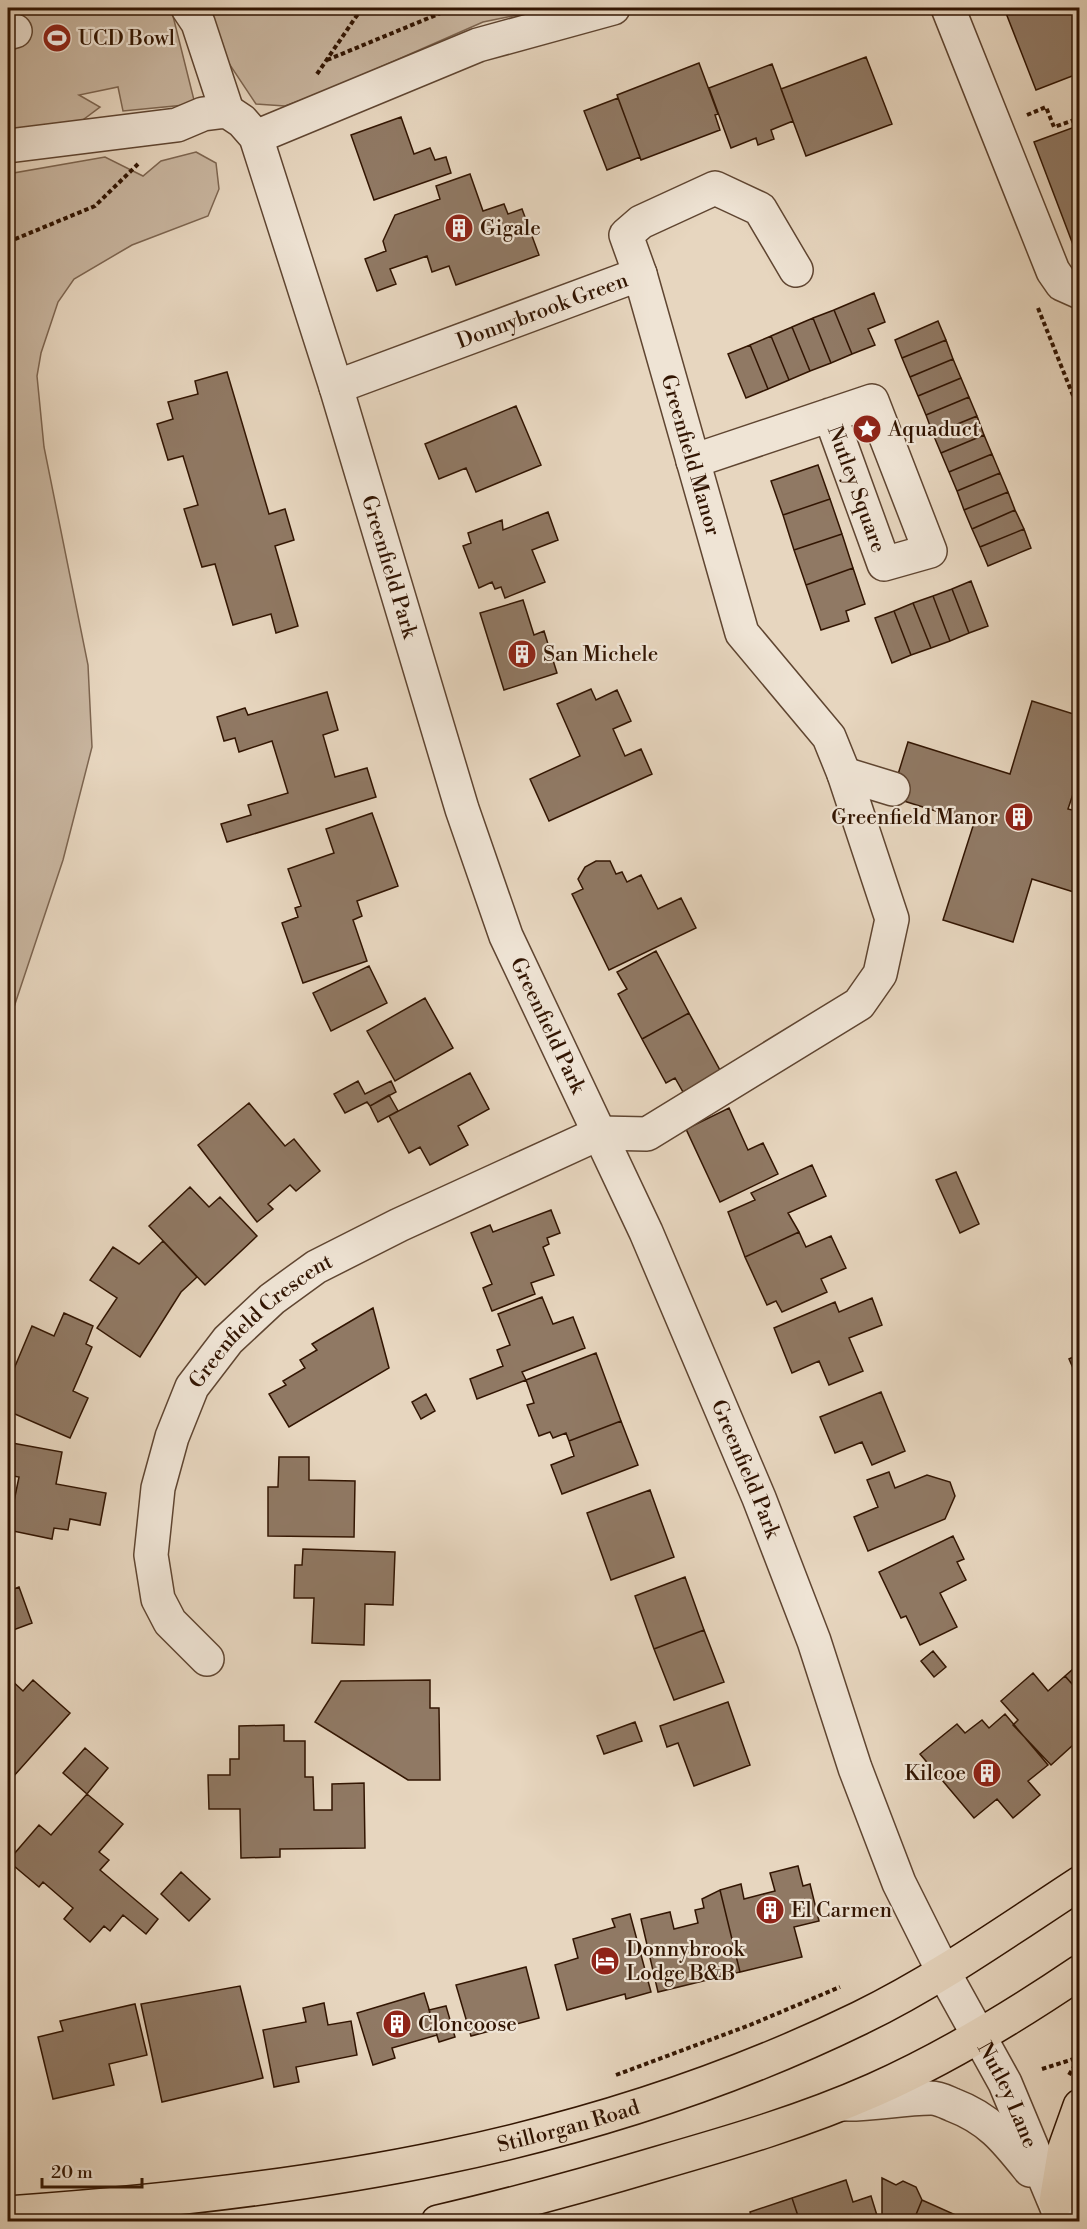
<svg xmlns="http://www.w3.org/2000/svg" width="1087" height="2229" font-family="'Libre Bodoni',serif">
<rect width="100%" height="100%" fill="#e7d6bf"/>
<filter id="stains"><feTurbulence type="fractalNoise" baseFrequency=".00333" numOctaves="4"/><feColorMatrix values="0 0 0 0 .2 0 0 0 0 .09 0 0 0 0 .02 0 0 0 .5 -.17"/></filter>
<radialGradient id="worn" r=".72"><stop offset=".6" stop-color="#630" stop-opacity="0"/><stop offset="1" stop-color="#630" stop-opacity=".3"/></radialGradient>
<!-- green -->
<path fill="#c8b59f" stroke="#7d6550" stroke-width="1.5" d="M 8,8 L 171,8 L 195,104 L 123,111 L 118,87 L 79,95 L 100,107 L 80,122 L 8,134 Z
M 201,8 L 552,8 L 483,22 L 326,91 L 285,106 L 256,104 L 216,44 Z
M 196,152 L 216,163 L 219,189 L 208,216 L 132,245 L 74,279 L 58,302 L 41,353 L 37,376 L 44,447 L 88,665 L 92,747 L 63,860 L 8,1025 L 8,174 L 105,157 L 143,176 L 161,161 Z"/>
<!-- building -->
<path fill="#907964" stroke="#321502" stroke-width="1.5" d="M 1004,8 L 1080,8 L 1080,73 L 1036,90 Z
M 866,57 L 892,124 L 806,156 L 781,89 Z
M 699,63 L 718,114 L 715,115 L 720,130 L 641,160 L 617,95 Z
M 772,64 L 793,121 L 771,130 L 774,139 L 758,145 L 756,138 L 731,148 L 709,88 Z
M 618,98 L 640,157 L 607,170 L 584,111 Z
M 401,117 L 414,154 L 430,148 L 435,160 L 446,157 L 451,173 L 374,200 L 351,135 Z
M 1080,125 L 1080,263 L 1034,142 Z
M 470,174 L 483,211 L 504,204 L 508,214 L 522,209 L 539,255 L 456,285 L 449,266 L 432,272 L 427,256 L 390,269 L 396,284 L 377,291 L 365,259 L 386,251 L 383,241 L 395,215 L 440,199 L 436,186 Z
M 874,293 L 885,322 L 868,329 L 875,345 L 852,354 L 834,310 Z
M 834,310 L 852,354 L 831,363 L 813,318 Z
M 813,318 L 831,363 L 810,371 L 792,327 Z
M 938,321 L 946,340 L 902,358 L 895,340 Z
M 792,327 L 810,371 L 789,380 L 771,336 Z
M 771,336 L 789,380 L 768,389 L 750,345 Z
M 946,340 L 953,359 L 910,377 L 902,358 Z
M 750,345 L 768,389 L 746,398 L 728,354 Z
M 953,359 L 961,378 L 918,396 L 910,377 Z
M 227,372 L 269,514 L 285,509 L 294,540 L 275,546 L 298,626 L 276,633 L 271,614 L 233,625 L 215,564 L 202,567 L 184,509 L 198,505 L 183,456 L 168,460 L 157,424 L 173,419 L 168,402 L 198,394 L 195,381 Z
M 961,378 L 969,397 L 926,415 L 918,396 Z
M 969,397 L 977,416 L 933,434 L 926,415 Z
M 516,406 L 541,465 L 476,492 L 466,468 L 439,479 L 425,444 Z
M 977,416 L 984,435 L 941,453 L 933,434 Z
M 984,435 L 992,454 L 949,472 L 941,453 Z
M 992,454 L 1000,473 L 957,491 L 949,472 Z
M 818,465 L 830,499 L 783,515 L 771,481 Z
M 1000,473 L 1008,492 L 964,510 L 957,491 Z
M 1008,492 L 1015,510 L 972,529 L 964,510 Z
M 830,499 L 842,534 L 794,550 L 783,515 Z
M 1015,510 L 1024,529 L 980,547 L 972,529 Z
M 548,512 L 558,540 L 532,550 L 545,582 L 505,598 L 501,587 L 495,589 L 492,582 L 479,588 L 463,546 L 471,543 L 468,533 L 502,520 L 503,530 Z
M 1024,529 L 1031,548 L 988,566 L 980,547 Z
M 842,534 L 853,568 L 806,585 L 794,550 Z
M 853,568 L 865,604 L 846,611 L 849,621 L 821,630 L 806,585 Z
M 971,581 L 988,626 L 969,633 L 952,589 Z
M 952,589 L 969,633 L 950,641 L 933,596 Z
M 933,596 L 950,641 L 931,648 L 913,603 Z
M 523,600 L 534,635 L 544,631 L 557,673 L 504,690 L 480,613 Z
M 913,603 L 931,648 L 911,655 L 894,611 Z
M 894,611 L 911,655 L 892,663 L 875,618 Z
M 591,689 L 596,700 L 617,690 L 631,721 L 613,729 L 625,756 L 641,749 L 652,774 L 549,821 L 530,779 L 580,756 L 557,704 Z
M 327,692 L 338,730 L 323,735 L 335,777 L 367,768 L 376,797 L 227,842 L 221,824 L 251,815 L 248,805 L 288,793 L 272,741 L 239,752 L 235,738 L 224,741 L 217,717 L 245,708 L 248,715 Z
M 1032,701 L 1080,716 L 1080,773 L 1068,809 L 1080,812 L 1080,894 L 1032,879 L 1013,942 L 943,920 L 974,823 L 891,797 L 908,742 L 1010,774 Z
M 372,813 L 398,886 L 357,901 L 362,916 L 353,920 L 367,961 L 303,983 L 282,923 L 298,917 L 295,908 L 301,906 L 288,869 L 334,853 L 326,829 Z
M 596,861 L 610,861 L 616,874 L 622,872 L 627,882 L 641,875 L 658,909 L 681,898 L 696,928 L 609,970 L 572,894 L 583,889 L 578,879 L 585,867 Z
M 656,951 L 689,1013 L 642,1039 L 618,994 L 627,989 L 617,972 Z
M 369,966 L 387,1003 L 331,1031 L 313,993 Z
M 425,998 L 453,1048 L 395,1081 L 367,1031 Z
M 689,1013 L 721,1072 L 683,1092 L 675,1078 L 666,1083 L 642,1039 Z
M 470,1073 L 489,1109 L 458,1126 L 468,1145 L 430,1165 L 420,1147 L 409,1153 L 389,1116 Z
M 358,1081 L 365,1094 L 391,1081 L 396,1092 L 370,1106 L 367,1102 L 345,1113 L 334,1094 Z
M 389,1095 L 398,1111 L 378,1122 L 370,1106 Z
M 249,1103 L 285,1146 L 294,1139 L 320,1171 L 296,1191 L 290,1185 L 268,1204 L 273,1209 L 257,1222 L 198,1145 Z
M 729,1108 L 748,1150 L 763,1143 L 778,1174 L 720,1202 L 686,1129 Z
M 812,1165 L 826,1196 L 788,1213 L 799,1232 L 745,1257 L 728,1212 L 755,1200 L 751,1193 Z
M 956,1172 L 979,1224 L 960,1233 L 936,1180 Z
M 190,1187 L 209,1207 L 220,1197 L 257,1236 L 205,1285 L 149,1226 Z
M 551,1210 L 560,1233 L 547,1238 L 549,1244 L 543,1247 L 554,1275 L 531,1283 L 535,1294 L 492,1311 L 483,1288 L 492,1284 L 471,1233 L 490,1225 L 493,1232 Z
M 799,1232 L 806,1247 L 831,1236 L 846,1268 L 821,1279 L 827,1292 L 782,1312 L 776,1301 L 767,1305 L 745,1257 Z
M 163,1241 L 197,1277 L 181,1292 L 140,1357 L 97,1328 L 117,1298 L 90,1280 L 113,1247 L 139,1264 Z
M 542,1297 L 553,1324 L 573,1317 L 585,1348 L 522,1372 L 526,1380 L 477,1399 L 470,1379 L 503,1366 L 497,1350 L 510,1345 L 498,1314 Z
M 872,1298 L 882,1325 L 849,1338 L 863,1371 L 829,1385 L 819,1361 L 792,1373 L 774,1328 L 835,1302 L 839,1312 Z
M 373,1308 L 389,1368 L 289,1427 L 269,1394 L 286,1385 L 283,1381 L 305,1368 L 300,1360 L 317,1350 L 312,1344 Z
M 64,1313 L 93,1326 L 86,1344 L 92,1347 L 73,1391 L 88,1398 L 70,1438 L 8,1411 L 8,1383 L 32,1326 L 54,1336 Z
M 596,1353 L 621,1421 L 569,1441 L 566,1433 L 553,1438 L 550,1432 L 539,1436 L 527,1405 L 534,1403 L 526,1380 Z
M 1080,1354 L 1080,1384 L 1069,1359 Z
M 881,1392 L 905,1451 L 872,1465 L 862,1442 L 835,1453 L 820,1417 Z
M 426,1394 L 435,1411 L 421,1419 L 412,1402 Z
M 621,1421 L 638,1465 L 562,1494 L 551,1465 L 574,1456 L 569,1441 Z
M 12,1443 L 62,1452 L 56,1484 L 106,1493 L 100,1525 L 70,1519 L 68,1530 L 54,1528 L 52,1539 L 8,1530 L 19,1477 L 8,1475 Z
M 279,1457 L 309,1457 L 309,1480 L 355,1481 L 354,1537 L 268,1536 L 268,1487 L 278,1487 Z
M 889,1472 L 895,1488 L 927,1475 L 950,1482 L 955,1496 L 945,1519 L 868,1551 L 854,1517 L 878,1507 L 867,1480 Z
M 650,1490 L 674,1557 L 611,1580 L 587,1513 Z
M 953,1536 L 964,1559 L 957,1562 L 966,1580 L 940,1593 L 957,1627 L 920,1645 L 906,1616 L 901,1618 L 879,1572 Z
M 303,1549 L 395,1552 L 393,1605 L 365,1604 L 364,1645 L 312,1643 L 314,1598 L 294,1598 L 295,1565 L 302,1565 Z
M 685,1577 L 704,1630 L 654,1649 L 635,1596 Z
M 8,1587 L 9,1591 L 19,1587 L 32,1623 L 8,1632 Z
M 704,1630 L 724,1682 L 674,1700 L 654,1649 Z
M 933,1651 L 946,1667 L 934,1677 L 921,1661 Z
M 1080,1663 L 1080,1693 L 1065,1676 Z
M 1033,1673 L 1048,1691 L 1065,1676 L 1080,1693 L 1080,1751 L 1072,1746 L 1051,1765 L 1013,1725 L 1018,1720 L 1001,1701 Z
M 8,1677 L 23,1691 L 33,1680 L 70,1713 L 13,1777 L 8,1772 Z
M 430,1680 L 430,1708 L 439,1708 L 440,1780 L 408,1780 L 315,1722 L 341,1681 Z
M 728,1702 L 750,1765 L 694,1786 L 678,1743 L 667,1747 L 660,1726 Z
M 1005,1714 L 1048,1765 L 1028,1781 L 1040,1795 L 1013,1818 L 997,1799 L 974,1818 L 920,1754 L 957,1724 L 965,1733 L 982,1720 L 989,1728 Z
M 635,1722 L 642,1741 L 604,1754 L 597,1736 Z
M 284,1725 L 284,1741 L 305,1741 L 305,1777 L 313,1777 L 314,1810 L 332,1810 L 332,1784 L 364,1783 L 365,1848 L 280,1849 L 280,1857 L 241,1858 L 240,1809 L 209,1809 L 208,1775 L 230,1775 L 230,1759 L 239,1759 L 239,1726 Z
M 85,1748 L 108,1768 L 87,1794 L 63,1773 Z
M 87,1794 L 123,1824 L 99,1852 L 109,1860 L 100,1870 L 158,1919 L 146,1934 L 123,1915 L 110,1931 L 104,1926 L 90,1942 L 64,1919 L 73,1908 L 43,1882 L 39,1887 L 8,1861 L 39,1825 L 51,1835 Z
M 798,1866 L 803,1886 L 810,1884 L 819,1921 L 794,1927 L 802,1957 L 740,1972 L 720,1890 L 741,1884 L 744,1899 L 775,1891 L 770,1873 Z
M 181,1872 L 210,1899 L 189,1921 L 161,1894 Z
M 720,1890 L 740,1972 L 658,1992 L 641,1919 L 670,1912 L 674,1929 L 698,1923 L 695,1910 L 704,1908 L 702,1899 Z
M 630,1914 L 651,1992 L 626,1999 L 625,1994 L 567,2010 L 555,1965 L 578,1958 L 573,1939 L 615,1927 L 612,1919 Z
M 526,1967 L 539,2018 L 471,2036 L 456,1985 Z
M 240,1986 L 263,2078 L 162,2102 L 141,2004 Z
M 424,1993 L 437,2035 L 392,2048 L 395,2058 L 373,2065 L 357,2013 Z
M 324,2003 L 328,2025 L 351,2021 L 357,2055 L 296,2067 L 299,2082 L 274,2087 L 263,2030 L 306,2022 L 303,2008 Z
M 135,2004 L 147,2055 L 109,2064 L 114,2085 L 53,2099 L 38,2037 L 63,2031 L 60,2021 Z
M 446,2006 L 455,2037 L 439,2042 L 429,2010 Z
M 882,2178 L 896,2185 L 903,2181 L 916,2187 L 922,2200 L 913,2222 L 882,2222 Z
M 846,2180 L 853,2202 L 871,2196 L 879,2222 L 800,2222 L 792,2198 Z
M 792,2198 L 800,2222 L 753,2222 L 750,2212 Z
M 922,2200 L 967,2220 L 966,2222 L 913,2222 Z"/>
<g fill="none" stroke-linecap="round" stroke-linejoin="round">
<!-- minor casing -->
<g stroke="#5f4531" stroke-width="36">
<g id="minor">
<path d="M 188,8 L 198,23 L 227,111"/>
<path d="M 948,8 L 1053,271 L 1062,284 L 1080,292"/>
<path d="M 8,33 L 15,31"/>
<path d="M 256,137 L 478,45 L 613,8"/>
<path id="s1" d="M 8,146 L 177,125 L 203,114 L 227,111 L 242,121 L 256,137 L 336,387 L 462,809 L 506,936 L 646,1232 L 759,1498 L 814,1641 L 855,1768 L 899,1883 L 944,1973 L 1005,2083 L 1063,2222"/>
<path id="s2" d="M 336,387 L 640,274"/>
<path d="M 693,461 L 872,401 L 930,551 L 884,564 L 830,415"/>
<path d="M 844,774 L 893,789"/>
<path id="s3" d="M 207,1659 L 170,1622 L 158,1599 L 151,1555 L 158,1488 L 172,1437 L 192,1387 L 228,1340 L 272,1299 L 316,1267 L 399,1225 L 600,1133 L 647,1134 L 859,1004 L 880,974 L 892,919 L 844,774 L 829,737 L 742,633 L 640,274 L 626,235 L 641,222 L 715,188 L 760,209 L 796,270"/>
<path d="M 843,2104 C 873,2105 901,2098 931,2098 C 939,2098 946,2102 953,2105 C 990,2119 1006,2140 1030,2170"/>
</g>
</g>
<!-- major casing -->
<g stroke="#321502" stroke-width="36">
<g id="major">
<path d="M 1056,2202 L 1065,2148 L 1080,2106"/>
<path id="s4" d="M 8,2213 C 305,2192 589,2150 860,2018 C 938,1980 1008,1930 1080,1883"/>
<path d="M 438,2222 C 512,2205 585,2185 659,2163 C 732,2142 804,2121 874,2090 C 946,2058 1015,2016 1080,1972"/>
</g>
</g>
<!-- path -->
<path stroke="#321502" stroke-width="4" stroke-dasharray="4.5 3" stroke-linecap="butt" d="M 644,12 L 697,8
M 327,60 L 453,8
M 317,74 L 362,8
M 1027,115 L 1046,107 L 1054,127 L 1080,118
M 8,242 L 95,206 L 138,164
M 1038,308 L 1080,413
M 1042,2069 L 1080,2057
M 616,2075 L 750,2025 L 840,1987
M 1069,2075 L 1080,2057"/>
<!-- minor -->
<use href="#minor" stroke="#efe4d5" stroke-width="33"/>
<!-- major -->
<use href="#major" stroke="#e7d6bf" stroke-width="33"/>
</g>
<!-- icons -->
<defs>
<g id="stadium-disc" transform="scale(1.5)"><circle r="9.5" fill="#8f2418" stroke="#efe4d5"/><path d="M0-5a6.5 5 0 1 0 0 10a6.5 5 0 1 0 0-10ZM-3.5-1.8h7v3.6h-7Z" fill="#fff"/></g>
<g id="building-disc" transform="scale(1.5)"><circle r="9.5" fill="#8f2418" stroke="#efe4d5"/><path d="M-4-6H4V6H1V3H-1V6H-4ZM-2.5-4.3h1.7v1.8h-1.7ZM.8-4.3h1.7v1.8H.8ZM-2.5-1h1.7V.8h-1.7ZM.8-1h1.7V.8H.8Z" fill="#fff"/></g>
<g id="sight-disc" transform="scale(1.5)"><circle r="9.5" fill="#8f2418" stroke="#efe4d5"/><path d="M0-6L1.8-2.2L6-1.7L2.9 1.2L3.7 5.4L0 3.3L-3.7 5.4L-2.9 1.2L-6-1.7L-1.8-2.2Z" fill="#fff"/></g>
<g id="hotel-disc" transform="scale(1.5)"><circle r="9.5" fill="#8f2418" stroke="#efe4d5"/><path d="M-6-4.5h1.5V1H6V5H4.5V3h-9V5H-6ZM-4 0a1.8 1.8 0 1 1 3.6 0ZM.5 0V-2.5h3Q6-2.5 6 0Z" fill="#fff"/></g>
</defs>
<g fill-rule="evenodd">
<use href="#stadium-disc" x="57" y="38"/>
<use href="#building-disc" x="459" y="228"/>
<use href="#sight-disc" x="867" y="429"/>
<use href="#building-disc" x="522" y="654"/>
<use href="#building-disc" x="1019" y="817"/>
<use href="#building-disc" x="987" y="1773"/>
<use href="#building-disc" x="770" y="1910"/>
<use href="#hotel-disc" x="605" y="1961"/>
<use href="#building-disc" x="397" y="2024"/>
</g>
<g text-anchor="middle" stroke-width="4.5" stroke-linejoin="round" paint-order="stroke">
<!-- poi labels -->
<g font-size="21" fill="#321502" stroke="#efe4d5" text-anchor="start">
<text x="78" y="45">UCD Bowl</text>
<text x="480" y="235">Gigale</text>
<text x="888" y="436">Aquaduct</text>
<text x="543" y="661">San Michele</text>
<text x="998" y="824" text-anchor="end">Greenfield Manor</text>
<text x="966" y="1780" text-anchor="end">Kilcoe</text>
<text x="791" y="1917">El Carmen</text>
<text x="626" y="1956">Donnybrook<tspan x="626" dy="24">Lodge B&amp;B</tspan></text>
<text x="418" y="2031">Cloncoose</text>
</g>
<!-- street labels -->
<g font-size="21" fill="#321502" stroke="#efe4d5">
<text dy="7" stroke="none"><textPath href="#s2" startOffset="220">Donnybrook Green</textPath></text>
<text transform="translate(691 455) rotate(74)" y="7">Greenfield Manor</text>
<text transform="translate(857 489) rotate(70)" y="7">Nutley Square</text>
<text dy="7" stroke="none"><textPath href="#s1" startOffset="712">Greenfield Park</textPath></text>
<text dy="7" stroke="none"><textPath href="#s1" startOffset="1198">Greenfield Park</textPath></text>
<text dy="7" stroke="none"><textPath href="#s3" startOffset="393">Greenfield Crescent</textPath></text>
<text dy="7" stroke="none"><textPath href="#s1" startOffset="1684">Greenfield Park</textPath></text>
<text dy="7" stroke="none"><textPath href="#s1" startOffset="2364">Nutley Lane</textPath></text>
<text dy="7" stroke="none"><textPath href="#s4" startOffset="568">Stillorgan Road</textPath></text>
</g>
</g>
<!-- margin -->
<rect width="1087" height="2229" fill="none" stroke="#e7d6bf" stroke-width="30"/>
<rect x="9" y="9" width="1069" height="2211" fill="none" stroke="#321502" stroke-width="3"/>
<rect x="15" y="15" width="1057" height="2199" fill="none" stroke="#321502" stroke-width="1.5"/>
<!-- scale -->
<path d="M42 2178v9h100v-9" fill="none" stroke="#321502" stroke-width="3"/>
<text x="51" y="2178" font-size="18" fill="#321502" stroke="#efe4d5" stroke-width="4.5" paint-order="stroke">20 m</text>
<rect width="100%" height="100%" filter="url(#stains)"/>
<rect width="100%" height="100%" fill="url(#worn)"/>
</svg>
